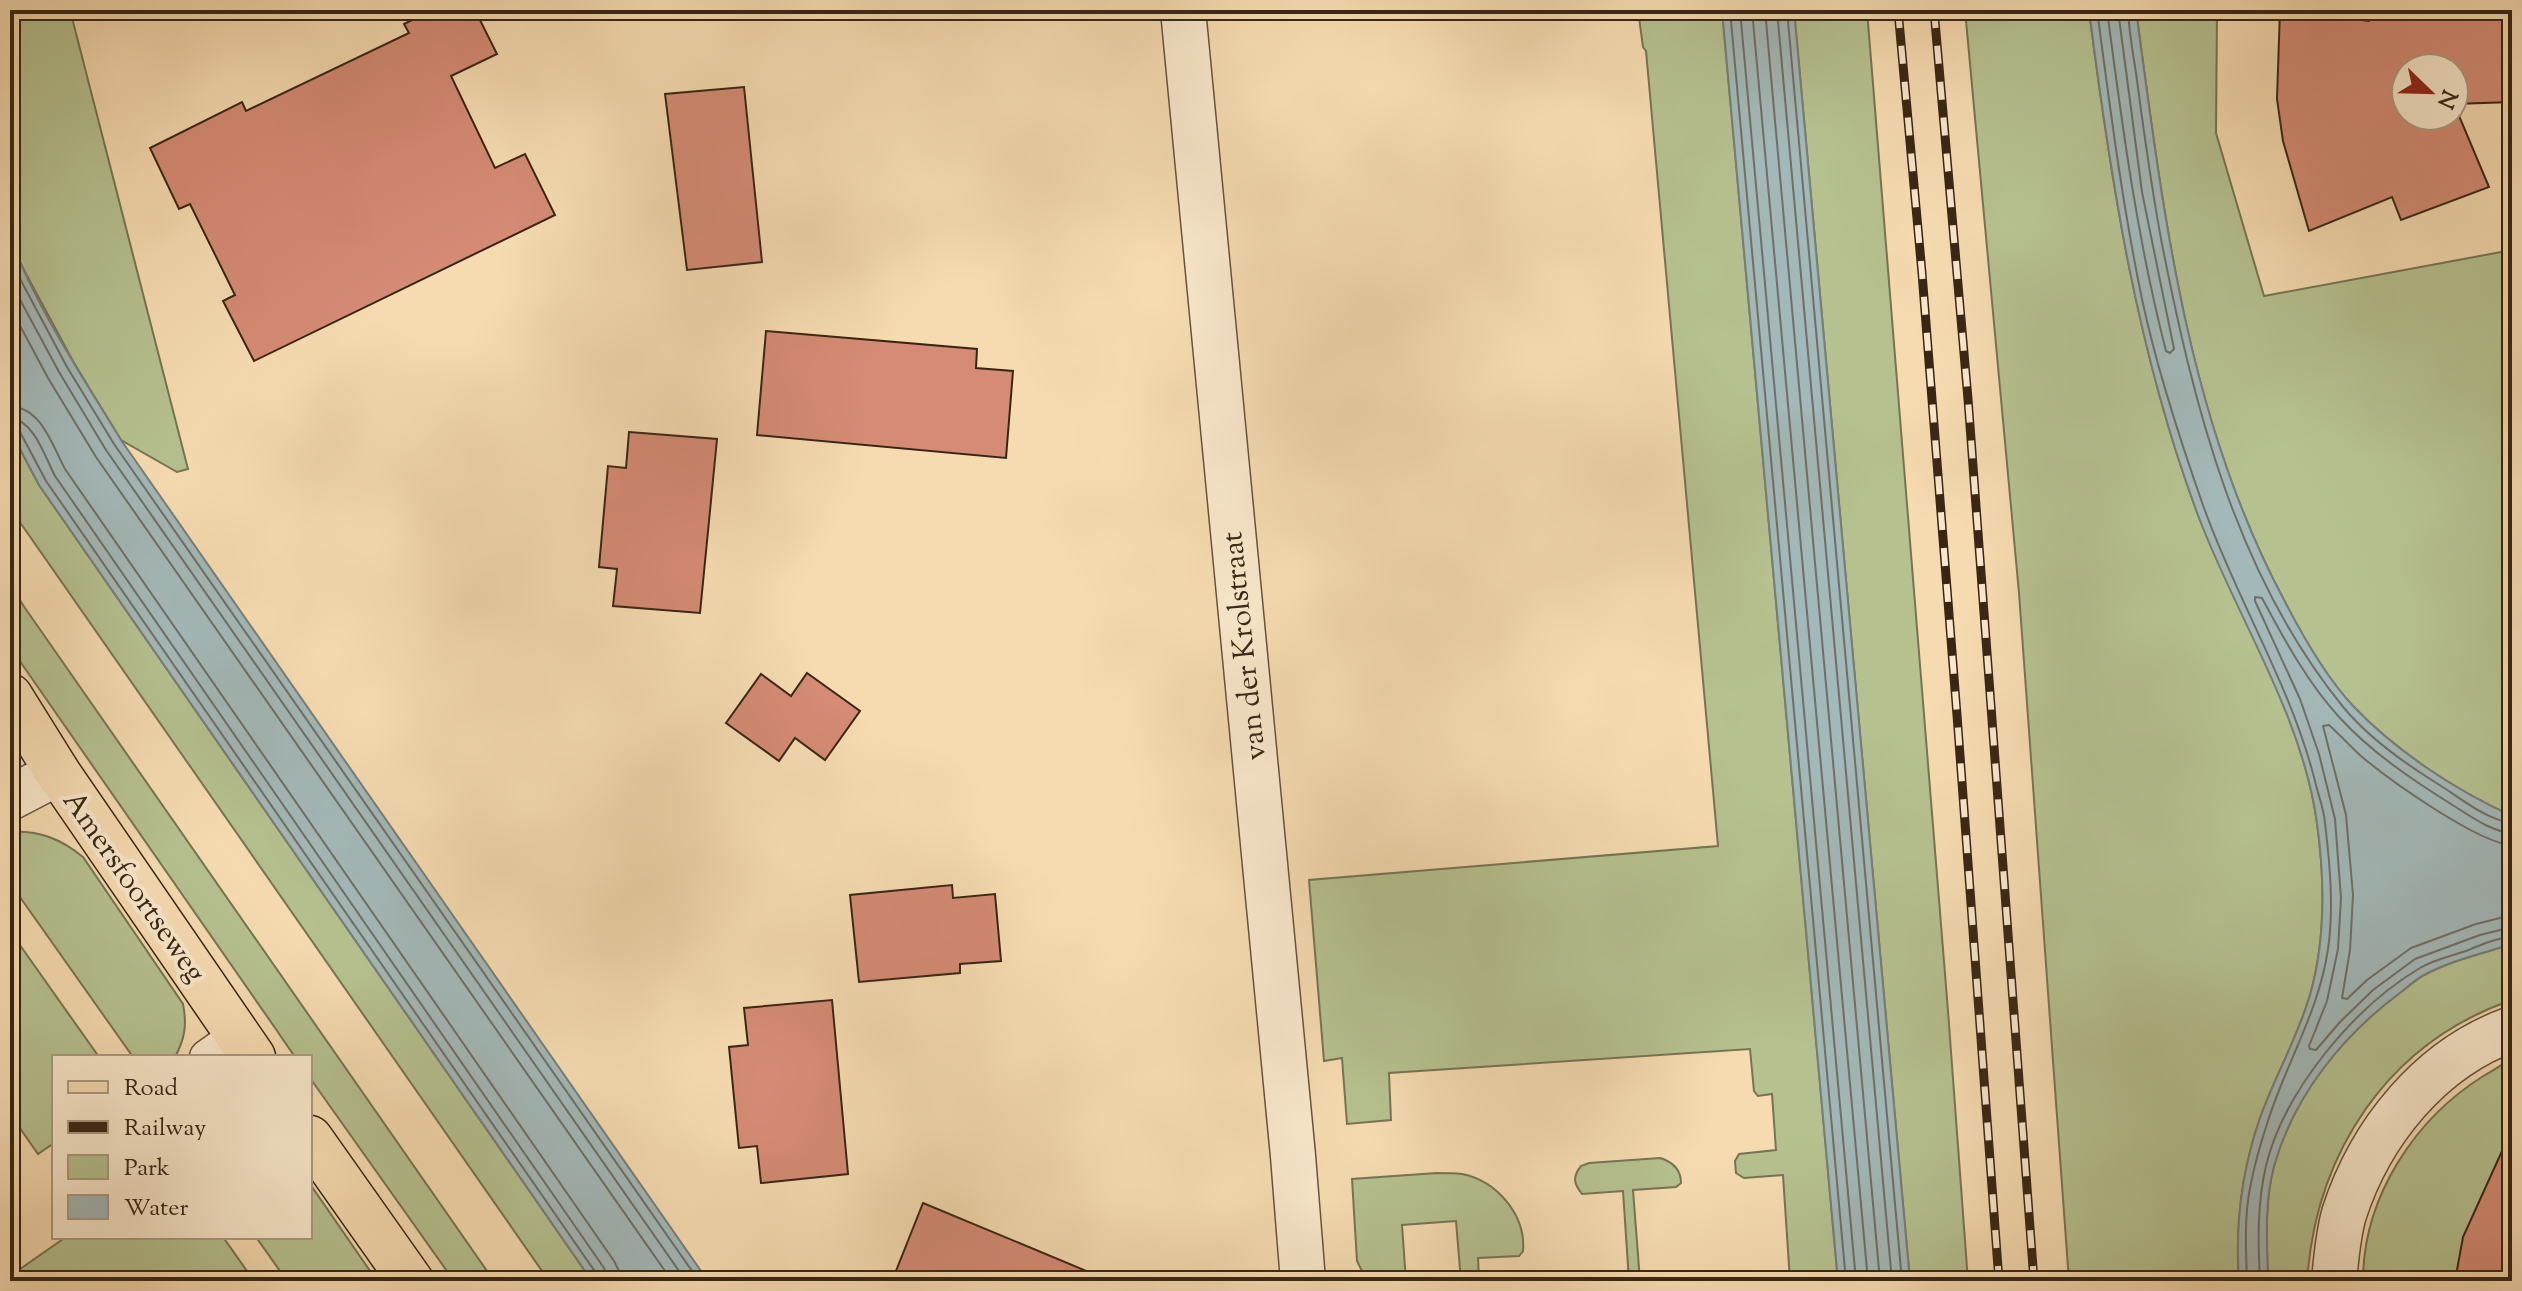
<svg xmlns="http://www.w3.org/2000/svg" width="2522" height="1291" font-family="'Sorts Mill Goudy',serif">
<rect width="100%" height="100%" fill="#f6dbb1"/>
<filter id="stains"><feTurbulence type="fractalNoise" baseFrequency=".0025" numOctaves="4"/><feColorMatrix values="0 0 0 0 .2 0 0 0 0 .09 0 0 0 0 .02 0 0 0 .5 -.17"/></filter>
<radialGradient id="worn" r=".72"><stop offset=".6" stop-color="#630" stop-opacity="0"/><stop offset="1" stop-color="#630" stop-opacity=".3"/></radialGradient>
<!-- green -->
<path fill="#b6c190" stroke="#777452" stroke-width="2" d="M 10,10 L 70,10 L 188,469 L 177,472 L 121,440 L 74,363 L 18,259 L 10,237 Z
M 1638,10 L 1722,10 L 1838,1281 L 1790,1281 L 1783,1175 L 1744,1178 L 1736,1173 L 1735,1161 L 1739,1154 L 1776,1150 L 1772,1094 L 1758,1096 L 1754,1091 L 1750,1049 L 1389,1073 L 1391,1120 L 1347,1124 L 1342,1058 L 1324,1061 L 1309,880 L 1718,846 L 1646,51 L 1643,47 Z
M 1794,10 L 1867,10 L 1948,1011 L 1968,1281 L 1910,1281 Z
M 1965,10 L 2089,10 C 2111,182 2137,352 2198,515 C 2237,617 2302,713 2317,823 C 2325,881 2326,939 2310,995 C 2298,1037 2275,1076 2260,1118 C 2242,1170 2235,1226 2239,1281 L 2069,1281 L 2019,593 Z
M 2136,10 L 2217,10 L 2216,133 L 2264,296 L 2512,250 L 2512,816 C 2455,790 2397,752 2353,706 C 2325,676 2303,637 2284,600 C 2187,419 2163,211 2136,10 Z
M 10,430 L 39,485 L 592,1281 L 549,1281 L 10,508 Z
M 10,585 L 25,608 L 494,1281 L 454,1281 L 310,1078 L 310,1057 L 295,1057 L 273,1025 L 10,647 Z
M 10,832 C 39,830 61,839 83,857 L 183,1004 C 187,1024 185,1039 175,1057 L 133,1057 L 10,883 Z
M 10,931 L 99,1057 L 54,1057 L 54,1143 L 38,1154 L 10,1114 Z
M 2512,944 L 2512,1000 C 2387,1043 2316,1153 2307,1281 L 2268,1281 C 2267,1243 2264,1204 2274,1166 C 2294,1095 2343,1035 2401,992 C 2409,986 2417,978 2426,974 C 2452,960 2484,953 2512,944 Z
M 2512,1060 L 2512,1166 L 2456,1281 L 2363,1281 C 2363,1197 2415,1118 2485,1075 C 2494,1070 2502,1064 2512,1060 Z
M 1660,1158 C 1673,1162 1681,1169 1681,1183 L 1676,1187 L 1633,1190 L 1640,1281 L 1629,1281 L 1623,1191 L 1582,1194 C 1574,1184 1572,1177 1581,1166 L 1589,1163 Z
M 1437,1173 C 1445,1173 1454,1173 1462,1174 C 1497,1181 1526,1215 1523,1251 L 1519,1256 L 1478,1258 L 1479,1281 L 1461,1281 L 1456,1221 L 1402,1225 L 1406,1281 L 1367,1281 L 1357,1261 L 1352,1179 Z
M 310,1184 L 377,1281 L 287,1281 L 256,1237 L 310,1237 Z
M 66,1237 L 223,1237 L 254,1281 L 10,1281 L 10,1276 Z"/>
<!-- water -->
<path fill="#a3b8b8" stroke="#787e77" stroke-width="2" d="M 1722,10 L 1794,10 L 1910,1281 L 1838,1281 Z
M 2089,10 L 2136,10 C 2163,211 2187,419 2284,600 C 2303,637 2325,676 2353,706 C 2397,752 2455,790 2512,816 L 2512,944 C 2484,953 2452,960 2426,974 C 2417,978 2409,986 2401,992 C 2343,1035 2294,1095 2274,1166 C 2264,1204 2267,1243 2268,1281 L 2239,1281 C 2235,1226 2242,1170 2260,1118 C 2275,1076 2298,1037 2310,995 C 2326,939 2325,881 2317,823 C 2302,713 2236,617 2198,515 C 2137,352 2111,182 2089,10 Z
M 10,237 C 36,307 82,376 121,440 L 708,1281 L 592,1281 L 39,485 L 10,430 Z"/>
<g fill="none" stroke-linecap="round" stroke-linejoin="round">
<!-- shore -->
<path stroke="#6e6f66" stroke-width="2" d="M 1730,10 L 1846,1281
M 1740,10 L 1856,1281
M 1752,10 L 1868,1281
M 1765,10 L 1880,1281
M 1777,10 L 1892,1281
M 1787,10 L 1902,1281
M 2097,10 C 2110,107 2122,203 2142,299 C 2157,370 2180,440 2204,508 C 2238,603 2292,687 2316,785 C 2319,797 2324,810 2325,823 C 2330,865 2334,908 2328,949 C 2319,1012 2285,1065 2267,1124 C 2260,1145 2254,1167 2250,1188 C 2244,1219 2246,1251 2247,1281
M 2107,10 C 2122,124 2137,239 2166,351 L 2170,353 L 2174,349 L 2142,192 L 2118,10
M 2128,10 C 2129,36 2135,62 2138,88 C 2145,140 2152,192 2162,244 C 2194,406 2236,576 2344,708 C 2369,738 2404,763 2438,784 C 2459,797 2486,820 2512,823
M 10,260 L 67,367 L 114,444 L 699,1281
M 10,281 L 59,372 L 106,450 L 686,1281
M 10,307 L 48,378 L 96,457 L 672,1281
M 10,406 C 42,408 52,445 65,469 L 614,1261 L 619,1271 L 620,1281
M 10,418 C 34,420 45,457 55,476 L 604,1268 L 608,1281
M 10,429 L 20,432 L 46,481 L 596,1273 L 598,1281
M 2512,833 C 2491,832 2469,815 2451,804 C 2411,779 2371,752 2339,717 C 2307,682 2284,639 2262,598 L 2255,597 L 2255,601 L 2300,699 L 2319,754 L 2335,819 L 2341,898 L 2338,949 L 2327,1001 L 2309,1046 L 2310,1049 L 2316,1050 L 2340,1022 L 2373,990 L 2415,959 L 2480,935 L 2512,927
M 2512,845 C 2479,844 2388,779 2361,756 C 2350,746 2340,735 2329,725 L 2323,726 L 2346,815 L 2353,895 L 2350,950 L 2342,998 L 2347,999 L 2367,980 L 2411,948 L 2476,924 L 2512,915
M 2260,1281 C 2258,1242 2257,1204 2266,1166 C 2284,1091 2354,1007 2420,968 C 2433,960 2451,956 2466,951 C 2480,945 2496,938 2512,937"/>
</g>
<!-- building -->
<path fill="#d58b75" stroke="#382615" stroke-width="2" fill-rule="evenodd" d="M 432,10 L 475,10 L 497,54 L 451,76 L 495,168 L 525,154 L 555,215 L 254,361 L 223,301 L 235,295 L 190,204 L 179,209 L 150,148 L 242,102 L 246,111 L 409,33 L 404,24 Z
M 2280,10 L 2369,21 L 2372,10 L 2512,10 L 2512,102 L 2454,104 L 2489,187 L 2401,220 L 2392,197 L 2309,231 L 2283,141 L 2277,99 ZM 2406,68 L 2454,68 L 2454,116 L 2406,116 Z
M 744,87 L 762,262 L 687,270 L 665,94 Z
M 766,331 L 977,349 L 976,368 L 1013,371 L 1006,458 L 757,435 Z
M 629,432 L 717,439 L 700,613 L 613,606 L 617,569 L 599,567 L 608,466 L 626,468 Z
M 807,673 L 860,711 L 825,760 L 795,738 L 779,761 L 726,723 L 761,674 L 791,696 Z
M 952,885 L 953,898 L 995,894 L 1001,961 L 960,964 L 960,973 L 859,982 L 850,895 Z
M 832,1000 L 848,1174 L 761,1183 L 757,1146 L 739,1148 L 729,1047 L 748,1045 L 744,1008 Z
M 2512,1129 L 2512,1281 L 2455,1281 L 2463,1237 Z
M 923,1203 L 1108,1280 L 1107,1281 L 892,1281 Z"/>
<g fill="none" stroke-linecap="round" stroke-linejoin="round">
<!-- service casing -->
<g stroke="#68533c" stroke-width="37">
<path id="service" d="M 207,1057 L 238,1035"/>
</g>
<!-- minor casing -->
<g stroke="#68533c" stroke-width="47">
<path id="minor" d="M 1183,10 L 1293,1156 L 1303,1281
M 10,798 L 58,773
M 2334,1281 C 2336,1259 2338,1235 2344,1214 C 2370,1133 2430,1058 2512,1029"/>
</g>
<!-- primary casing -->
<g stroke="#382615" stroke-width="47">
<path id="primary" d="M 10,696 L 58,773 L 253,1057
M 310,1138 L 411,1281"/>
</g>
<!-- service -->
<use href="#service" stroke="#f9e8cc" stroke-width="34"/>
<!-- minor -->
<use href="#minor" stroke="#f9e8cc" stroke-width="44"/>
<!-- primary -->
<use href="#primary" stroke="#f6dbb1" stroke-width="44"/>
<!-- rail casing -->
<g stroke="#382615" stroke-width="9">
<path id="rail" d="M 1898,10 L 1922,273 L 1957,715 L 1999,1281
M 1934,10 L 1968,399 L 2034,1281"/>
</g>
<!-- rail -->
<use href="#rail" stroke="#f9e8cc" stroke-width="6" stroke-dasharray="18" stroke-linecap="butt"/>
</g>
<g text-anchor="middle" stroke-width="8" stroke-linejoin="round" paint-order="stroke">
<!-- street labels -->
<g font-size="30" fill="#382615" stroke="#f9e8cc">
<text transform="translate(1243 646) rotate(-96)" y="10">van der Krolstraat</text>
<text transform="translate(135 886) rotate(55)" y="10">Amersfoortseweg</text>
</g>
</g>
<!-- margin -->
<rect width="2522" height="1291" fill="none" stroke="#f6dbb1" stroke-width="40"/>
<rect x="12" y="12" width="2498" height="1267" fill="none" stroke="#382615" stroke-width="4"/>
<rect x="20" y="20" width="2482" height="1251" fill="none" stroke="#382615" stroke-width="2"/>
<!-- legend -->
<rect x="52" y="1055" width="260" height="184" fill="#f9e8cc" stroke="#ac9a83" stroke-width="2"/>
<rect x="68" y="1081" width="40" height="12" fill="#f6dbb1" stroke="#ac9a83" stroke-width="2"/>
<text x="124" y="1095" font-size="24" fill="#382615">Road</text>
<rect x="68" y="1121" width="40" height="12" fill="#382615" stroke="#ac9a83" stroke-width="2"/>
<text x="124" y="1135" font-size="24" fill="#382615">Railway</text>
<rect x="68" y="1155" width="40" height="24" fill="#b6c190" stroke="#ac9a83" stroke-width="2"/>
<text x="124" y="1175" font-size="24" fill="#382615">Park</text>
<rect x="68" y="1195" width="40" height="24" fill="#a3b8b8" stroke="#ac9a83" stroke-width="2"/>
<text x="124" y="1215" font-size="24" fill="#382615">Water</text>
<!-- north arrow -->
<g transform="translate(2430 92) rotate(113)"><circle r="38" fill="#f9e8cc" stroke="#ac9a83" stroke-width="2"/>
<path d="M0-6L14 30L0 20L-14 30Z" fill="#8f2418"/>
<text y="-12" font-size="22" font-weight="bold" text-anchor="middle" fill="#382615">N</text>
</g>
<rect width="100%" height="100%" filter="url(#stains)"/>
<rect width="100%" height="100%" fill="url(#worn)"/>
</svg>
